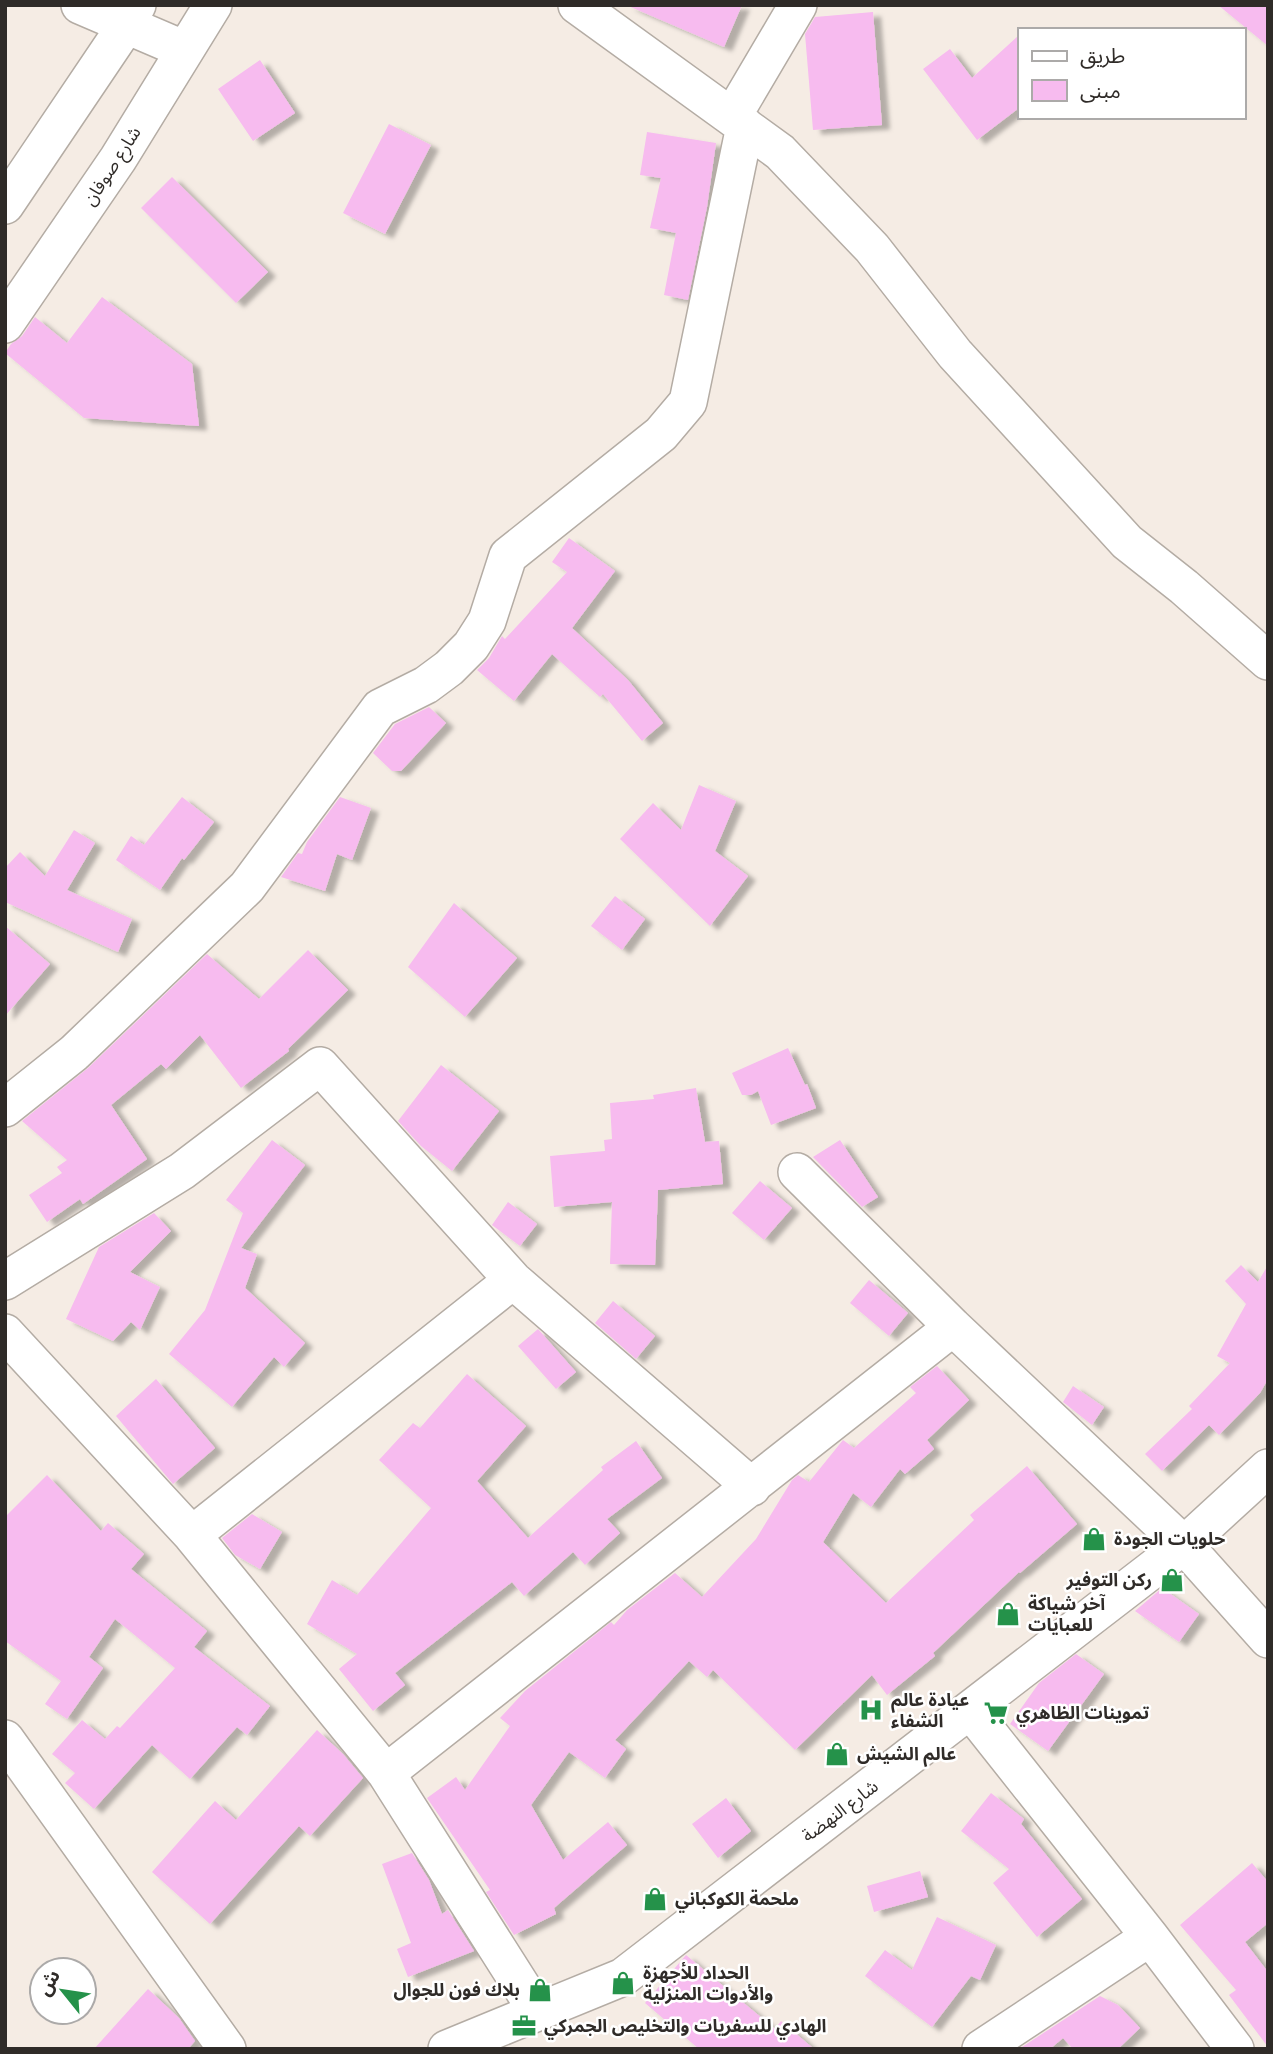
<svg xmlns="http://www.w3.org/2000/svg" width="1273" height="2054" font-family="Roboto,'Noto Sans Arabic',sans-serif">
<defs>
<filter id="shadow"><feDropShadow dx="8" dy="4.5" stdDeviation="2" flood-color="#0004"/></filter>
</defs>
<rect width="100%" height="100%" fill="#f5ece4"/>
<!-- building -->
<path fill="#f7bbef" filter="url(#shadow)" d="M 626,5 L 742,5 L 724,47 Z
M 1218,5 L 1268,5 L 1268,46 Z
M 873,12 L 882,125 L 813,130 L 805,34 L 815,17 Z
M 1019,35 L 1019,108 L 977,140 L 923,69 L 950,49 L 972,78 Z
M 260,60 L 295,113 L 253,141 L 218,89 Z
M 389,124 L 431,145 L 385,234 L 343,213 Z
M 647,132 L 716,143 L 707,207 L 688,300 L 664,295 L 676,233 L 650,228 L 661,178 L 640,175 Z
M 172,177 L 268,272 L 236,303 L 141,208 Z
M 102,297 L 192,364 L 199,426 L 84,418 L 5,353 L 11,344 L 22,336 L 35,317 L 67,343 Z
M 569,538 L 615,571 L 572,628 L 628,680 L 663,723 L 642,741 L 603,694 L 600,697 L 552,654 L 514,701 L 477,670 L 489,658 L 502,636 L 505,639 L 567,572 L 552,562 Z
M 429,707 L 446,723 L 401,771 L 392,771 L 373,753 L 395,724 Z
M 699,785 L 736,801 L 715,851 L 748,876 L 710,926 L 620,839 L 653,803 L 681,830 Z
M 182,797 L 214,822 L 184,860 L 182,858 L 160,890 L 116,860 L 131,836 L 144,845 Z
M 340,797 L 371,808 L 352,860 L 337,854 L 325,891 L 281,877 L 298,853 L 302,854 L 307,842 Z
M 74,830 L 95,843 L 67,890 L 132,919 L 118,952 L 5,902 L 5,868 L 20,852 L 45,876 Z
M 615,896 L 645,919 L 622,950 L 591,926 Z
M 454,903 L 517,958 L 465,1017 L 408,967 Z
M 5,926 L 50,964 L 5,1016 Z
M 308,950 L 348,990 L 288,1049 L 289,1051 L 241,1088 L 200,1035 L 166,1069 L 161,1064 L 111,1105 L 147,1159 L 83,1204 L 80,1199 L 47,1222 L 29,1195 L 62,1173 L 57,1167 L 67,1160 L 22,1121 L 88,1068 L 207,954 L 259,999 Z
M 788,1048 L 805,1085 L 807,1084 L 816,1108 L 771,1125 L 758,1091 L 751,1095 L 742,1095 L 732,1073 Z
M 441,1065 L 499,1111 L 452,1171 L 421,1146 L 398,1121 Z
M 696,1088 L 705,1142 L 719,1141 L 723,1184 L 658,1190 L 655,1265 L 610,1264 L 612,1202 L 554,1207 L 550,1156 L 605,1151 L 604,1140 L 612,1139 L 610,1103 L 654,1099 L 653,1095 Z
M 272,1140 L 305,1165 L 241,1248 L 257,1254 L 245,1288 L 305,1343 L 284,1367 L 274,1357 L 232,1407 L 169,1354 L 205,1310 L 243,1213 L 226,1200 Z
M 840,1140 L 878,1197 L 862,1207 L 813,1157 Z
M 760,1181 L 792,1208 L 764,1240 L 732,1213 Z
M 508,1202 L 537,1224 L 520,1246 L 492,1225 Z
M 154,1213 L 171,1231 L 130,1272 L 160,1287 L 140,1330 L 131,1322 L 113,1341 L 66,1319 L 99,1247 Z
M 1241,1265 L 1258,1282 L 1268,1265 L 1268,1379 L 1260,1393 L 1219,1435 L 1209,1425 L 1162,1471 L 1145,1454 L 1192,1409 L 1189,1406 L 1230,1363 L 1217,1356 L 1246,1304 L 1225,1281 Z
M 869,1280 L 908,1313 L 889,1336 L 850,1303 Z
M 613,1301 L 655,1336 L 636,1359 L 595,1323 Z
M 538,1329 L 576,1372 L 556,1389 L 518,1346 Z
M 937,1366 L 969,1400 L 927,1440 L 934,1449 L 905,1474 L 900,1469 L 871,1507 L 853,1493 L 823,1542 L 886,1603 L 974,1520 L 970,1515 L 1027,1466 L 1077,1524 L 1020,1573 L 1019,1572 L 933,1653 L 935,1656 L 887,1695 L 872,1675 L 795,1750 L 713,1670 L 707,1677 L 689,1661 L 615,1740 L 626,1749 L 605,1778 L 569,1752 L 531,1805 L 563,1860 L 608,1822 L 627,1845 L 554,1908 L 556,1914 L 514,1935 L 486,1892 L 490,1890 L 427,1798 L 456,1777 L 465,1790 L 510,1726 L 500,1718 L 525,1691 L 611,1622 L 614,1625 L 627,1610 L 675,1573 L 702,1597 L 756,1539 L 792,1480 L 798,1475 L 809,1482 L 843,1440 L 854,1448 L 916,1393 L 910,1387 Z
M 467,1374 L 526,1426 L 477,1481 L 528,1538 L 603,1470 L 601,1467 L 636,1441 L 662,1478 L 607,1519 L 620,1533 L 585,1565 L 573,1552 L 524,1596 L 512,1582 L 395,1673 L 405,1685 L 373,1711 L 339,1669 L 357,1654 L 307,1624 L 332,1580 L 357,1595 L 431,1508 L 379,1460 L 413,1423 L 420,1428 Z
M 156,1379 L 215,1448 L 173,1484 L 116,1416 Z
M 1073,1386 L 1104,1407 L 1092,1425 L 1063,1402 Z
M 47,1475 L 101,1531 L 108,1523 L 144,1554 L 131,1569 L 207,1631 L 194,1647 L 270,1706 L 247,1735 L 237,1727 L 190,1779 L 152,1745 L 94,1809 L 65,1783 L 75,1773 L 52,1754 L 82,1720 L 105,1739 L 117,1726 L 120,1728 L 175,1668 L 115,1619 L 89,1657 L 103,1668 L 67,1719 L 45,1704 L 61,1681 L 5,1641 L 5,1517 Z
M 252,1514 L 282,1532 L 260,1569 L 235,1555 L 222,1538 Z
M 1162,1588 L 1199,1614 L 1179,1642 L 1135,1611 Z
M 1076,1654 L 1104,1674 L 1048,1751 L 1010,1724 L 1039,1683 Z
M 317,1730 L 343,1754 L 363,1778 L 310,1836 L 299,1826 L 210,1924 L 152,1872 L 215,1801 L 236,1820 Z
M 991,1793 L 1024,1819 L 1021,1824 L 1082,1899 L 1037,1937 L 993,1883 L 1009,1869 L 961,1831 Z
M 726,1798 L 751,1831 L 718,1858 L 692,1824 Z
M 412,1853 L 429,1880 L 442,1914 L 448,1910 L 474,1951 L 408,1977 L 397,1949 L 411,1943 L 382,1864 Z
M 1252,1863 L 1268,1882 L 1268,1923 L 1245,1942 L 1268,1972 L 1268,2047 L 1229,1995 L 1236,1990 L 1180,1925 Z
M 920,1871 L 928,1897 L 874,1912 L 867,1886 Z
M 937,1917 L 996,1945 L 980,1980 L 971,1976 L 932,2027 L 865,1976 L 885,1950 L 912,1970 Z
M 686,1955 L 775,2029 L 781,2021 L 814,2049 L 699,2049 L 645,2003 Z
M 148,1989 L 179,2018 L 195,2041 L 188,2049 L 94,2049 Z
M 1100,1996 L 1118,2005 L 1140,2028 L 1118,2049 L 1073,2049 L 1063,2038 L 1050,2049 L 1019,2049 Z"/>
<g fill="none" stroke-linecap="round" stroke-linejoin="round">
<!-- minor casing -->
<g stroke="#b4aca4" stroke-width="40">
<path id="minor" d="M 80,5 L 185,50
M 577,5 L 780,152 L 872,248 L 955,354 L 1127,542 L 1184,587 L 1268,661
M 732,117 L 798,5
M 5,205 L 127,24 L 137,5
M 5,324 L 118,159 L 213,5
M 5,1108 L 74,1053 L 247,887 L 380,708 L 426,685 L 449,668 L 471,646 L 487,621 L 508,556 L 661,434 L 688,402 L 745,126
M 797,1172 L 953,1327 L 1184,1545 L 1268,1639
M 5,1281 L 182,1171 L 320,1066 L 513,1280 L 752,1487
M 5,1333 L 192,1535 L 386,1773 L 537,2011
M 192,1535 L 513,1280
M 971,1711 L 1150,1937 L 1235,2049
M 5,1739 L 227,2049
M 386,1773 L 953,1327
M 447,2049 L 623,1977 L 1184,1545 L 1268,1468
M 981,2049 L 1150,1937"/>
</g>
<!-- minor -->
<use href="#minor" stroke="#fff" stroke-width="37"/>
</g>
<!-- icons -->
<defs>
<g id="shop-bare" transform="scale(1.89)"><path d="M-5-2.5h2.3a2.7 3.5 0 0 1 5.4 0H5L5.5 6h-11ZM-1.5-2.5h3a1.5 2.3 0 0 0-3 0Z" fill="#25924a" stroke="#fff" stroke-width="2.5" paint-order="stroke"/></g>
<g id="hospital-bare" transform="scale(1.89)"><path d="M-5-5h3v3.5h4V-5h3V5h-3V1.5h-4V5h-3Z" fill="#25924a" stroke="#fff" stroke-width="2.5" paint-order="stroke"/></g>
<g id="supermarket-bare" transform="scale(1.89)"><path d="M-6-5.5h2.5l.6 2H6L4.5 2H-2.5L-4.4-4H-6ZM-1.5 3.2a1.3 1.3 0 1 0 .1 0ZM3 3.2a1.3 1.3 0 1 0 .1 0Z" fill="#25924a" stroke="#fff" stroke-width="2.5" paint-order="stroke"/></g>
<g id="office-bare" transform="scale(1.89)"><path d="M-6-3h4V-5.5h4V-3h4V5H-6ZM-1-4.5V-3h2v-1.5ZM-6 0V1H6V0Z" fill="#25924a" stroke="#fff" stroke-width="2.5" paint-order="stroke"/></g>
</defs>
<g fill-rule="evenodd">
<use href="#shop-bare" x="1094" y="1539"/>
<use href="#shop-bare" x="1172" y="1580"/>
<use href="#shop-bare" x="1008" y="1614"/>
<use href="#hospital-bare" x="871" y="1710"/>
<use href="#supermarket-bare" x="996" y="1713"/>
<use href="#shop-bare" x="837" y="1754"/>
<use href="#shop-bare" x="655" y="1899"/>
<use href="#shop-bare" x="623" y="1983"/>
<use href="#shop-bare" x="540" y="1990"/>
<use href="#office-bare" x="524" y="2026"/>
</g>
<g text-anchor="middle" stroke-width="5" stroke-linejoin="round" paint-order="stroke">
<!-- street labels -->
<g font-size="18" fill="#2f2b28" stroke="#fff">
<text transform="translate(112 166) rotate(-57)" y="6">شارع صوفان</text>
<text transform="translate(840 1811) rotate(-37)" y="6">شارع النهضة</text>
</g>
<!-- poi labels -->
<g font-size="18" font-weight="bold" fill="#2f2b28" stroke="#fff" text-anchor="start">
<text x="1114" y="1545">حلويات الجودة</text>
<text x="1152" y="1586" text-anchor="end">ركن التوفير</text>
<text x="1028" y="1610">آخر شياكة<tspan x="1028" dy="21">للعبايات</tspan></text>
<text x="891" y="1706">عيادة عالم<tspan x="891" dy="21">الشفاء</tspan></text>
<text x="1016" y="1719">تموينات الظاهري</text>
<text x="857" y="1760">عالم الشيش</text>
<text x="675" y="1905">ملحمة الكوكباني</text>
<text x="643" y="1979">الحداد للأجهزة<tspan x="643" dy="21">والأدوات المنزلية</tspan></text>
<text x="520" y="1996" text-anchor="end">بلاك فون للجوال</text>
<text x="544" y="2032">الهادي للسفريات والتخليص الجمركي</text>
</g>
</g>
<!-- border -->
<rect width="1273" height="2054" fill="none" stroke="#2f2b28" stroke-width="14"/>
<!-- legend -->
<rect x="1018" y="28" width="228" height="91" fill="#ffffff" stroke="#acaaa9" stroke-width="2"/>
<rect x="1032" y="51" width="35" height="10" fill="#ffffff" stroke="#acaaa9" stroke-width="2"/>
<text x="1080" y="63" font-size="21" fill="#2f2b28">طريق</text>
<rect x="1032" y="80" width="35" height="21" fill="#f7bbef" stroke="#acaaa9" stroke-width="2"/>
<text x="1080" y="98" font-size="21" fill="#2f2b28">مبنى</text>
<!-- north arrow -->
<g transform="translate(63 1991) rotate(300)"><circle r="33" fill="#ffffff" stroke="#acaaa9" stroke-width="2"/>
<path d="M0-5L12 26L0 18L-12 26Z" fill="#25924a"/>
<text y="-10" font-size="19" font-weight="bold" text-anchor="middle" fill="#2f2b28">ش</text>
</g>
</svg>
